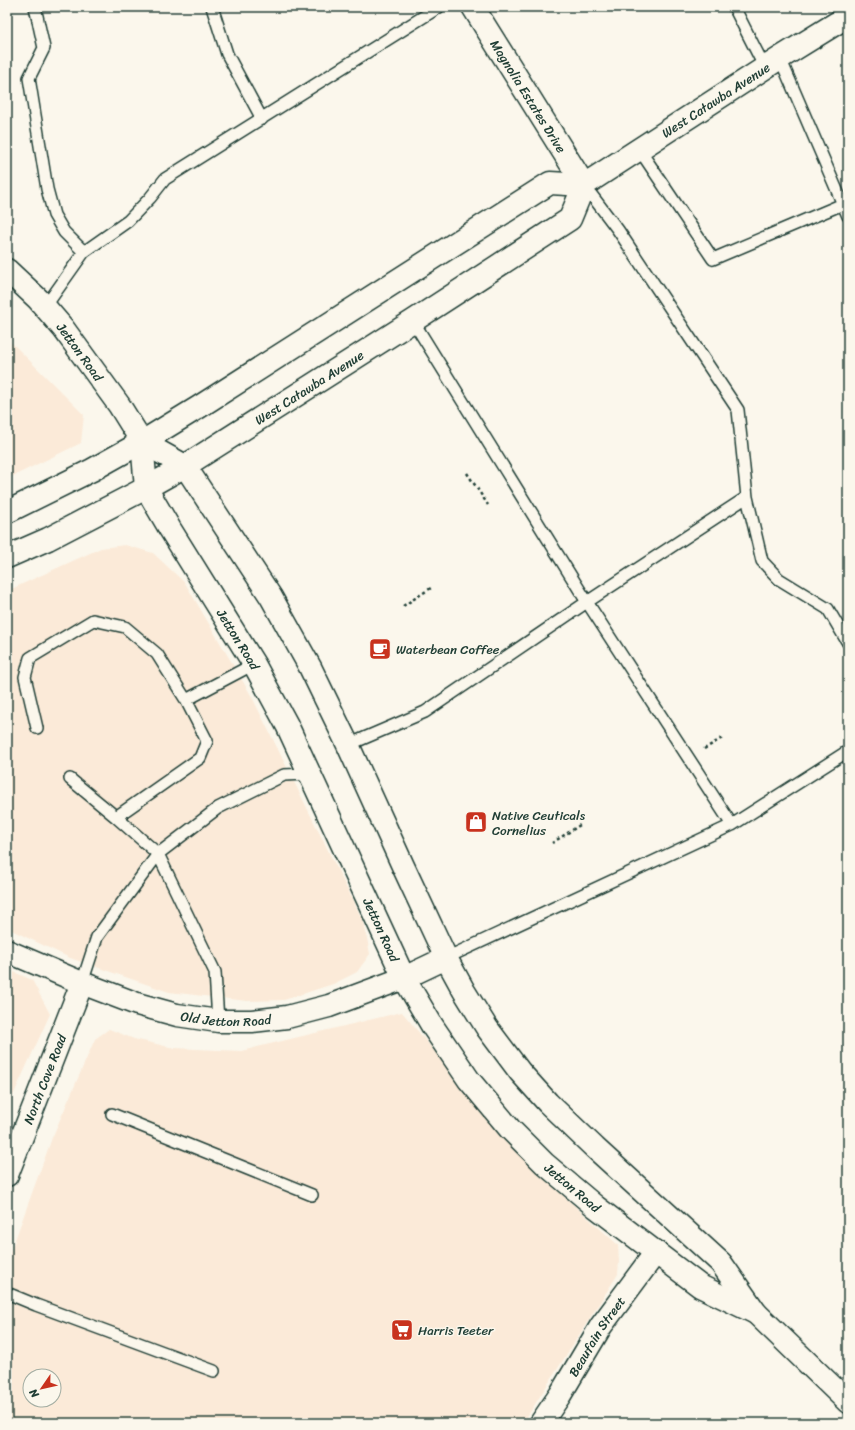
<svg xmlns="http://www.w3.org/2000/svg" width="855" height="1430" font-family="Sriracha,sans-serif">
<rect width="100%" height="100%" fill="#fbf7ec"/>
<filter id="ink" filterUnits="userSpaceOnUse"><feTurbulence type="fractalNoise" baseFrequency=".025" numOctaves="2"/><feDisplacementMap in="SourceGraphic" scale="8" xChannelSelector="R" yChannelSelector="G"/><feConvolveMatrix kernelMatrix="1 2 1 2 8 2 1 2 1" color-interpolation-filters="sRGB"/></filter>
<g filter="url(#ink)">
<!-- built -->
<path fill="#fbead8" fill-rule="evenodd" d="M 7,338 L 84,415 L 81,443 L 7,479 Z
M 125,545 L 153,553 L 185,583 L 252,697 L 364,923 L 370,954 L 357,972 L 333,984 L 284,1000 L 247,1001 L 169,992 L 70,958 L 7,928 L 7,591 L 101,548 Z
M 7,969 L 32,980 L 50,1014 L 7,1109 Z
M 402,1012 L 528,1164 L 618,1245 L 619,1261 L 618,1274 L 523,1423 L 7,1423 L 7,1262 L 52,1138 L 95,1039 L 109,1029 L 134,1039 L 174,1048 L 241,1051 ZM 30,1376 L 54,1376 L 54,1400 L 30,1400 Z"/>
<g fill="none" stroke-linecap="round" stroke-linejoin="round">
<!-- service casing -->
<g stroke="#1f3d34" stroke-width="14">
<path id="service" d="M 35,7 L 44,48 L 29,78 L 47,189 L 54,215 L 64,232 L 84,252
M 212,7 L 227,54 L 262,119
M 734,7 L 765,68
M 780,58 L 848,216
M 639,149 L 713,259 L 843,204
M 584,185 L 618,230 L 738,410 L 747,497
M 45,307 L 84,252 L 128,221 L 150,198 L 165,179 L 439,7
M 254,664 L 186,700 L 207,741 L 200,758 L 116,817 L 158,854 L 218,808 L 284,775 L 309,774
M 37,728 L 25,677 L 30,658 L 93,620 L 125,627 L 157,654 L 186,700
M 348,745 L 425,712 L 587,602 L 413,321
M 70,779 L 116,817
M 732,825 L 587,602 L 747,497 L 762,561 L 779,579 L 828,609 L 848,643
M 446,958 L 732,825 L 848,751
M 82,983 L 97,937 L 158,854 L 215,972 L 218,1021
M 112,1114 L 312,1195
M 7,1293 L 36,1305 L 214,1371"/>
</g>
<!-- minor casing -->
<g stroke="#1f3d34" stroke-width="25">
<g id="minor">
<path id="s1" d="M 473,7 L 584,185"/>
<path id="s2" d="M 7,951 L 82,983 L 137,1004 L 177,1015 L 218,1021 L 252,1021 L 287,1017 L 329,1006 L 404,978 L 446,958"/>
<path id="s3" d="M 7,1175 L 82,983"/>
<path id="s4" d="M 541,1423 L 560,1395 L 601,1326 L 656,1252"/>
</g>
</g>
<!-- tertiary casing -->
<g stroke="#1f3d34" stroke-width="25">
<g id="tertiary">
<path id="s5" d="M 7,270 L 38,299 L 63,328 L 119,405 L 142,442 L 146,488 L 170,529 L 254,664 L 287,725 L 404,978 L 433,1027 L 469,1080 L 510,1129 L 545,1164 L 596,1207 L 700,1286 L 756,1313"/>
<path d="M 142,442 L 185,466 L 271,597 L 310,667 L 348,745 L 403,866 L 446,958 L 464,991 L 487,1028 L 520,1072 L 548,1103 L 595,1148 L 721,1263 L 756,1313 L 848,1402"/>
</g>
</g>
<!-- secondary casing -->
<g stroke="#1f3d34" stroke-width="25">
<g id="secondary">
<path d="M 7,512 L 92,470 L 142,442 L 199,407 L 550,183 L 584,185"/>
<path id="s6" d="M 7,557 L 48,539 L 146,488 L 185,466 L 413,321 L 570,219 L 584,185 L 780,58 L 848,16"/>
</g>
</g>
<!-- path -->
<path stroke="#1f3d34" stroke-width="2.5" stroke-dasharray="3 3" stroke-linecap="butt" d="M 467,473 L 488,505
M 403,606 L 431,588
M 704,749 L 724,737
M 552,843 L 580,825"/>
<!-- service -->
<use href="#service" stroke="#fbf7ec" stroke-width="11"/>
<!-- minor -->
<use href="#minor" stroke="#fbf7ec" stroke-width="22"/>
<!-- tertiary -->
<use href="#tertiary" stroke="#fbf7ec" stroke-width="22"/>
<!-- secondary -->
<use href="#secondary" stroke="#fbf7ec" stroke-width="22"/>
</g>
</g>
<!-- icons -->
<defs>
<g id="cafe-square" transform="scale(1.15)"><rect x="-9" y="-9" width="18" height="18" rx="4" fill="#c8321e" stroke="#fbf7ec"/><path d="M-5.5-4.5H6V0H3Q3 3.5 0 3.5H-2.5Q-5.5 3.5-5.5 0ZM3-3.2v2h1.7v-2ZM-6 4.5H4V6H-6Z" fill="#fff"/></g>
<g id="shop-square" transform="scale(1.15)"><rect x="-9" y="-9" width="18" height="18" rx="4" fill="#c8321e" stroke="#fbf7ec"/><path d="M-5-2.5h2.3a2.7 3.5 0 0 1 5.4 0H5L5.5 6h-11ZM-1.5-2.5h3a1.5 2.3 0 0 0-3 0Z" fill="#fff"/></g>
<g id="supermarket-square" transform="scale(1.15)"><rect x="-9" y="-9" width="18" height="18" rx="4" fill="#c8321e" stroke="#fbf7ec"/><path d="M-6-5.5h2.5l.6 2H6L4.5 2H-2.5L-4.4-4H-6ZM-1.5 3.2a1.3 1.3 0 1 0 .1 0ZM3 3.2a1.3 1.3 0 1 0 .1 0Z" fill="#fff"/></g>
</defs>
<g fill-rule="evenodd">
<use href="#cafe-square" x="380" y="649"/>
<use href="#shop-square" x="476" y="822"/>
<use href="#supermarket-square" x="402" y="1330"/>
</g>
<g text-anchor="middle" stroke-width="3" stroke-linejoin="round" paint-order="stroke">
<!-- street labels -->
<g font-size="13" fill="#1f3d34" stroke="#fbf7ec">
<text dy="5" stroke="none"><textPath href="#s1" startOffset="105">Magnolia Estates Drive</textPath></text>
<text dy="5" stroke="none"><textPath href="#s6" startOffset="851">West Catawba Avenue</textPath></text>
<text dy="5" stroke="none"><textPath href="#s5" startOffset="110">Jetton Road</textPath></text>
<text dy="5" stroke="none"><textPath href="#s6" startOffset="347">West Catawba Avenue</textPath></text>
<text dy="5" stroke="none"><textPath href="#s5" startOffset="443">Jetton Road</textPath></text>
<text dy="5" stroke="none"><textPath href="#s5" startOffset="767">Jetton Road</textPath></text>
<text dy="5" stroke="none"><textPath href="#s2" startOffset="231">Old Jetton Road</textPath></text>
<text dy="5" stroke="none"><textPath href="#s3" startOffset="103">North Cove Road</textPath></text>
<text dy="5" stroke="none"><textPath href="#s5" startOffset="1091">Jetton Road</textPath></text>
<text dy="5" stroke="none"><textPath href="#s4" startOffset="103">Beaufain Street</textPath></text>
</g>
<!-- poi labels -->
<g font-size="13" fill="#1f3d34" stroke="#fbf7ec" text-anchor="start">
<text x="396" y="654">Waterbean Coffee</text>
<text x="492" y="820">Native Ceuticals<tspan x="492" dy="15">Cornelius</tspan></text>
<text x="418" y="1335">Harris Teeter</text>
</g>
</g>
<!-- margin -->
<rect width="855" height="1430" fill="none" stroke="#fbf7ec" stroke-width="24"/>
<rect x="12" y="12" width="831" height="1406" fill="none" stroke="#1f3d34" stroke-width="1.5" filter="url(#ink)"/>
<!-- north arrow -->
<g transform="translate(42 1388) rotate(236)"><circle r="19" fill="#fbf7ec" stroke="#a3ada2"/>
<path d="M0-3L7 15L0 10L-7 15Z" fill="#c8321e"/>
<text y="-6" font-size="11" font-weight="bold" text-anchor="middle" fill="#1f3d34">N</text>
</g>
</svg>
